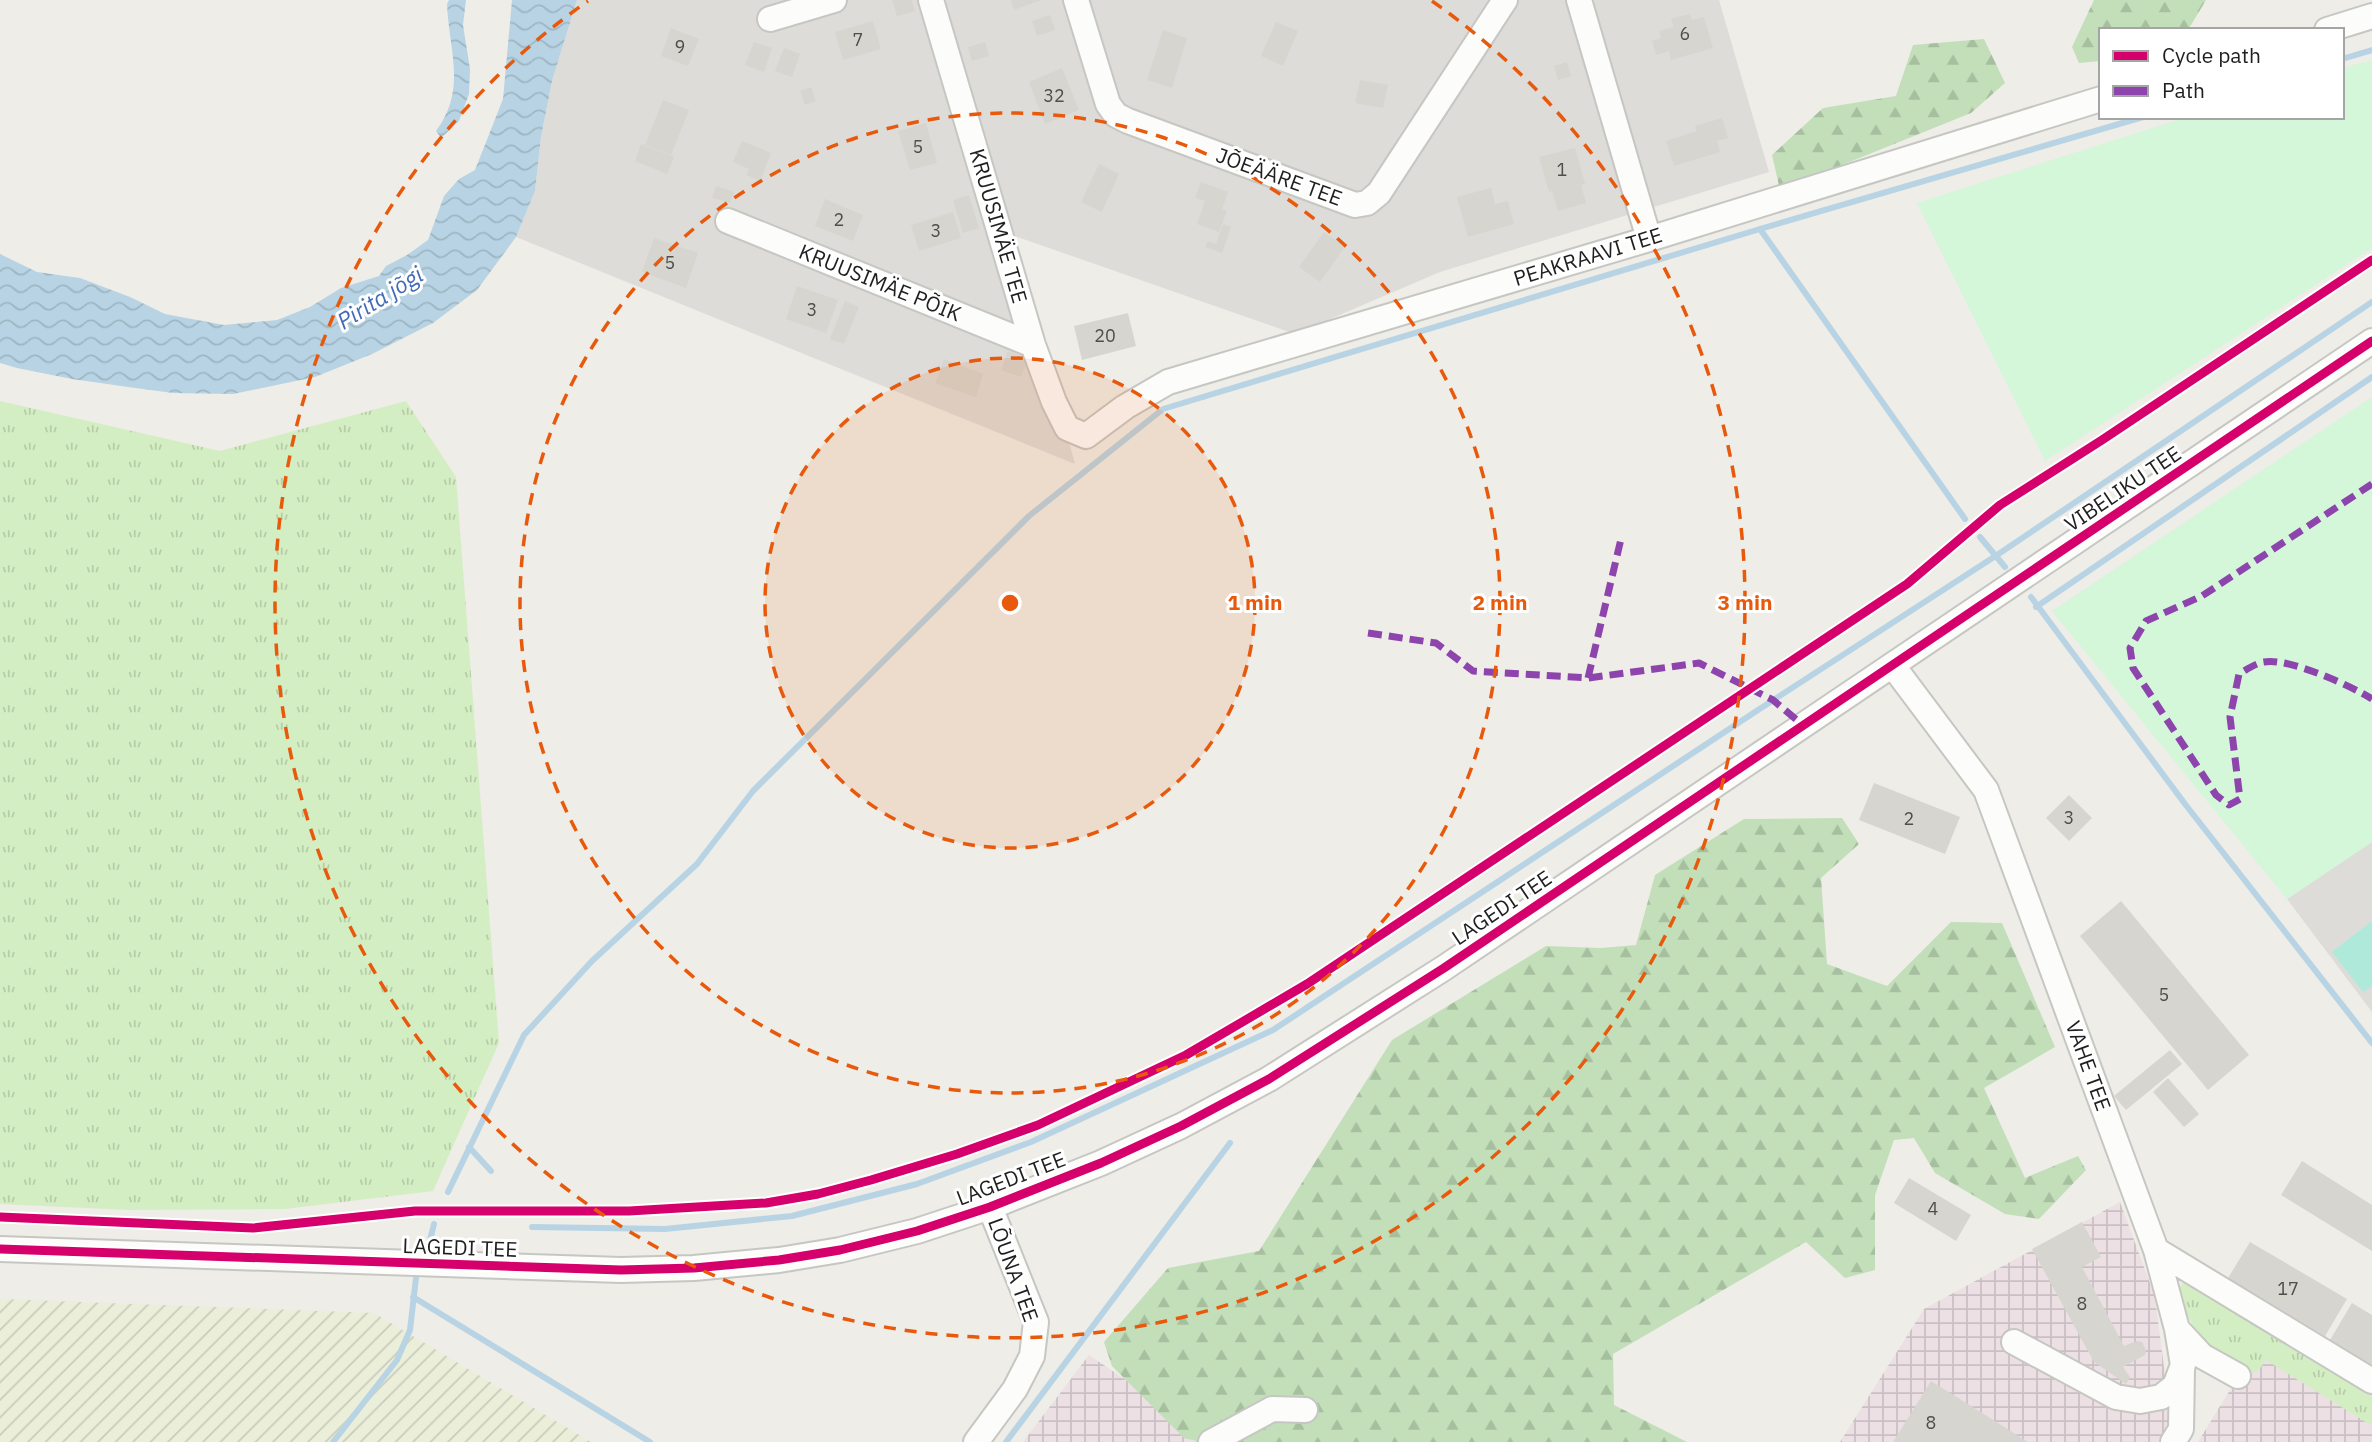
<svg xmlns="http://www.w3.org/2000/svg" width="2372" height="1442" font-family="'IBM Plex Sans',sans-serif">
<defs>
<pattern id="industrial-grid" width="8" height="8" patternUnits="userSpaceOnUse" patternTransform="scale(1.75)"><rect width="8" height="8" fill="#ece0e5"/><path d="M0 4h8M4 0v8" fill="none" stroke="#cac0c4"/></pattern>
<pattern id="farmland-furrows" width="10" height="10" patternUnits="userSpaceOnUse" patternTransform="scale(1.75)"><rect width="10" height="10" fill="#ebefd9"/><path d="M-1 1l2-2M0 10L10 0M9 11l2-2" fill="none" stroke="#c9ccba"/></pattern>
<pattern id="grass-tufts" width="24" height="20" patternUnits="userSpaceOnUse" patternTransform="scale(1.75)"><rect width="24" height="20" fill="#d4eec3"/><path d="M3 7l-1-3M5 7V3M7 7l1-3M15 17l-1-3M17 17v-4M19 17l1-3" fill="none" stroke="#b6cca7"/></pattern>
<pattern id="forest-firs" width="22" height="20" patternUnits="userSpaceOnUse" patternTransform="scale(1.75)"><rect width="22" height="20" fill="#c2dfba"/><path d="M5 1l3.5 6h-7zM16 11l3.5 6h-7z" fill="#a6bf9f"/></pattern>
<pattern id="water-waves" width="16" height="10" patternUnits="userSpaceOnUse" patternTransform="scale(1.75)"><rect width="16" height="10" fill="#b8d4e4"/><path d="M0 5q4-4 8 0t8 0" fill="none" stroke="#9eb6c3"/></pattern>
</defs>
<rect width="100%" height="100%" fill="#eeede7"/>
<!-- residential -->
<path fill="#dddcd9" d="M 577,0 L 1719,0 L 1769,172 L 1440,272 L 1295,334 L 1012,235 L 1075,464 L 516,237 L 535,191 L 541,137 L 552,81 Z
M 2372,842 L 2372,1012 L 2287,899 Z"/>
<!-- industrial -->
<path fill="url(#industrial-grid)" d="M 2120,1202 L 2155,1297 L 2172,1430 L 2164,1442 L 1840,1442 L 1924,1309 Z
M 2257,1346 L 2372,1417 L 2372,1442 L 2198,1442 Z
M 1089,1355 L 1203,1432 L 1382,1442 L 1023,1442 Z"/>
<!-- farmland -->
<path fill="url(#farmland-furrows)" d="M 0,1299 L 374,1313 L 591,1442 L 0,1442 Z"/>
<!-- grass -->
<path fill="url(#grass-tufts)" d="M 0,401 L 220,451 L 406,401 L 456,477 L 499,1043 L 433,1191 L 285,1209 L 129,1210 L 0,1204 Z
M 2183,1283 L 2191,1283 L 2372,1391 L 2372,1426 L 2266,1360 L 2258,1371 L 2251,1373 C 2213,1361 2186,1326 2179,1288 Z"/>
<!-- forest -->
<path fill="url(#forest-firs)" d="M 2094,0 L 2206,0 L 2188,30 L 2101,30 L 2101,61 L 2079,63 L 2072,47 Z
M 1984,39 L 2005,83 L 1971,113 L 1780,190 L 1772,155 L 1823,108 L 1896,96 L 1913,45 Z
M 1842,818 L 1859,844 L 1821,878 L 1827,964 L 1887,986 L 1951,922 L 2002,923 L 2055,1047 L 1984,1088 L 2025,1178 L 2078,1156 L 2086,1170 L 2039,1219 L 2005,1214 L 1935,1173 L 1914,1138 L 1894,1140 L 1875,1195 L 1875,1270 L 1845,1278 L 1806,1242 L 1613,1354 L 1614,1405 L 1687,1442 L 1201,1442 L 1184,1438 L 1112,1366 L 1104,1342 L 1168,1268 L 1259,1251 L 1392,1040 L 1546,946 L 1601,948 L 1636,945 L 1655,875 L 1744,819 Z"/>
<!-- park -->
<path fill="#d4f6d9" d="M 2372,60 L 2372,248 L 2045,461 L 1917,203 L 2187,117 L 2342,117 L 2342,68 Z
M 2372,397 L 2372,842 L 2287,899 L 2052,611 Z"/>
<!-- pitch -->
<path fill="#afe9d9" d="M 2372,921 L 2372,986 L 2363,992 L 2332,952 Z"/>
<!-- water -->
<path fill="url(#water-waves)" d="M 449,0 L 466,0 L 463,25 L 470,69 L 469,94 L 459,121 L 441,138 L 436,131 C 467,89 449,52 447,4 Z
M 512,0 L 577,0 L 552,81 L 541,137 L 535,191 L 516,237 L 477,290 L 433,323 L 372,354 L 315,377 L 233,394 L 173,393 L 128,387 L 72,379 L 17,368 L 0,363 L 0,254 L 37,272 L 80,278 L 130,297 L 165,314 L 224,325 L 277,320 L 310,307 L 341,288 L 379,276 L 386,266 L 407,255 L 428,240 L 444,196 L 459,179 L 475,170 L 503,99 Z"/>
<g fill="none" stroke-linecap="round" stroke-linejoin="round">
<!-- stream -->
<path stroke="#b8d4e4" stroke-width="6" d="M 2342,59 L 2372,50
M 1760,229 L 1965,519
M 1980,537 L 2005,567
M 2031,597 L 2185,804 L 2372,1043
M 2036,607 L 2372,377
M 469,1147 L 491,1171
M 448,1192 L 524,1035 L 592,961 L 697,864 L 753,791 L 1029,516 L 1163,409 L 1760,229 L 2143,117
M 532,1227 L 665,1229 L 792,1216 L 917,1184 L 1031,1142 L 1273,1030 L 1758,710 L 1997,555 L 2372,302
M 430,1240 L 434,1224
M 413,1297 L 650,1442
M 333,1442 L 397,1360 L 410,1330 L 416,1278
M 1006,1442 L 1230,1143"/>
</g>
<!-- building -->
<path fill="#d7d5cf" d="M 892,0 L 912,0 L 915,11 L 897,16 Z
M 1011,0 L 1041,0 L 1014,10 Z
M 1690,14 L 1692,20 L 1704,17 L 1713,48 L 1671,60 L 1669,51 L 1656,55 L 1652,41 L 1661,38 L 1659,31 L 1674,27 L 1671,19 Z
M 1050,15 L 1055,30 L 1037,36 L 1032,21 Z
M 873,21 L 881,49 L 843,60 L 835,32 Z
M 1276,22 L 1298,31 L 1283,66 L 1261,56 Z
M 671,28 L 699,39 L 688,66 L 661,56 Z
M 1163,30 L 1187,38 L 1172,88 L 1147,80 Z
M 754,42 L 772,48 L 764,72 L 745,65 Z
M 985,42 L 989,56 L 972,61 L 968,47 Z
M 784,48 L 800,54 L 792,77 L 775,71 Z
M 1567,62 L 1571,76 L 1558,80 L 1554,66 Z
M 1062,68 L 1079,110 L 1045,124 L 1029,82 Z
M 1360,80 L 1388,85 L 1383,108 L 1355,103 Z
M 811,87 L 816,101 L 805,105 L 800,91 Z
M 663,100 L 689,110 L 671,155 L 645,145 Z
M 1722,118 L 1728,138 L 1717,141 L 1720,152 L 1674,166 L 1666,141 L 1697,131 L 1695,126 Z
M 926,123 L 937,163 L 910,170 L 898,131 Z
M 742,141 L 771,153 L 760,181 L 746,175 L 749,169 L 733,162 Z
M 641,144 L 674,157 L 667,174 L 635,161 Z
M 1575,148 L 1585,184 L 1581,185 L 1586,203 L 1558,211 L 1552,191 L 1549,192 L 1539,157 Z
M 1099,164 L 1119,174 L 1102,212 L 1081,202 Z
M 1201,182 L 1228,192 L 1222,209 L 1227,211 L 1219,232 L 1197,224 L 1205,201 L 1195,198 Z
M 716,186 L 734,192 L 730,203 L 712,198 Z
M 1491,188 L 1495,204 L 1508,201 L 1514,224 L 1468,237 L 1457,197 Z
M 969,195 L 979,228 L 963,233 L 953,200 Z
M 825,199 L 863,215 L 853,241 L 815,226 Z
M 953,212 L 961,238 L 919,251 L 911,225 Z
M 1223,224 L 1231,227 L 1222,253 L 1205,247 L 1208,241 L 1216,244 Z
M 1324,232 L 1345,247 L 1320,282 L 1299,267 Z
M 654,238 L 698,253 L 686,288 L 642,272 Z
M 797,286 L 838,300 L 826,333 L 786,319 Z
M 845,301 L 859,307 L 844,344 L 830,339 Z
M 1128,313 L 1136,346 L 1082,360 L 1074,326 Z
M 1008,351 L 1028,359 L 1021,377 L 1001,370 Z
M 944,359 L 983,374 L 976,397 L 935,383 Z
M 1874,783 L 1960,817 L 1945,854 L 1859,820 Z
M 2069,795 L 2092,818 L 2069,841 L 2046,818 Z
M 2121,901 L 2249,1055 L 2208,1090 L 2080,936 Z
M 2170,1050 L 2182,1064 L 2126,1110 L 2114,1096 Z
M 2168,1078 L 2199,1114 L 2184,1127 L 2153,1092 Z
M 2302,1161 L 2372,1205 L 2372,1251 L 2281,1195 Z
M 1909,1178 L 1971,1215 L 1956,1241 L 1894,1203 Z
M 2082,1222 L 2101,1257 L 2082,1267 L 2124,1346 L 2137,1341 L 2142,1342 L 2146,1350 L 2145,1355 L 2123,1367 L 2130,1377 L 2126,1384 L 2094,1362 L 2032,1249 Z
M 2250,1242 L 2347,1299 L 2325,1336 L 2228,1278 Z
M 2352,1303 L 2372,1315 L 2372,1365 L 2330,1340 Z
M 1931,1381 L 1968,1404 L 2028,1442 L 1893,1442 Z"/>
<g fill="none" stroke-linecap="round" stroke-linejoin="round">
<!-- minor casing -->
<g stroke="#c6c6c3" stroke-width="28">
<path id="minor" d="M 931,0 L 1033,345 L 1054,402 L 1067,428 L 1086,436 L 1125,407 L 1168,382 L 1649,239 L 2101,99
M 1076,0 L 1108,104 L 1116,115 L 1128,121 L 1355,205 L 1367,203 L 1379,193 L 1505,0
M 1579,0 L 1649,239
M 770,19 L 834,0
M 2327,30 L 2372,16
M 728,221 L 1033,345
M 1893,666 L 1986,790 L 2156,1250 L 2372,1381
M 0,1249 L 621,1270 L 694,1268 L 779,1260 L 840,1250 L 917,1231 L 990,1207 L 1101,1163 L 1181,1126 L 1269,1079 L 1444,968 L 2372,341
M 2177,1329 L 2202,1356 L 2238,1376
M 2014,1342 L 2116,1397 L 2140,1401 L 2161,1397 L 2175,1386 L 2183,1365 L 2177,1329 L 2156,1250
M 976,1442 L 1015,1389 L 1032,1356 L 1036,1322 L 990,1207
M 1211,1442 L 1272,1409 L 1305,1410
M 2173,1442 L 2181,1429 L 2182,1369"/>
</g>
<!-- minor -->
<use href="#minor" stroke="#fcfcfb" stroke-width="24"/>
<!-- quiet -->
<path stroke="#8e44ad" stroke-width="7" stroke-dasharray="14 7" stroke-linecap="butt" d="M 2372,484 L 2202,596 L 2146,621 L 2130,648 L 2133,668 L 2216,795 L 2229,805 L 2240,799 L 2230,717 L 2239,674 C 2246,670 2256,663 2264,662 C 2287,657 2352,686 2372,699
M 1368,633 L 1436,643 L 1473,671 L 1588,678 L 1699,663 L 1773,700 L 1804,726
M 1588,678 L 1621,539"/>
<!-- cycleway casing -->
<g stroke="#fff" stroke-width="13">
<path id="cycleway" d="M 0,1217 L 253,1228 L 415,1211 L 629,1211 L 766,1203 L 818,1194 L 871,1180 L 957,1154 L 1038,1125 L 1186,1055 L 1307,984 L 1907,584 L 2000,505 L 2102,440 L 2372,260
M 0,1249 L 621,1270 L 694,1268 L 779,1260 L 840,1250 L 917,1231 L 990,1207 L 1101,1163 L 1181,1126 L 1269,1079 L 1444,968 L 2372,341"/>
</g>
<!-- cycleway -->
<use href="#cycleway" stroke="#d6006c" stroke-width="9"/>
</g>
<!-- distance rings -->
<circle cx="1010" cy="603" r="245" fill="#e8590c" fill-opacity=".12"/>
<g fill="none" stroke="#e8590c" stroke-width="3.5" stroke-dasharray="12 9">
<circle cx="1010" cy="603" r="245"/>
<circle cx="1010" cy="603" r="490"/>
<path d="M1432 1A735 735 0 1 1 588 1"/>
</g>
<g text-anchor="middle" stroke-width="6" stroke-linejoin="round" paint-order="stroke">
<!-- number labels -->
<g font-size="18" fill="#4e4e4c">
<text x="1685" y="40">6</text>
<text x="858" y="46">7</text>
<text x="680" y="53">9</text>
<text x="1054" y="102">32</text>
<text x="918" y="153">5</text>
<text x="1562" y="176">1</text>
<text x="839" y="226">2</text>
<text x="936" y="237">3</text>
<text x="670" y="269">5</text>
<text x="812" y="316">3</text>
<text x="1105" y="342">20</text>
<text x="2069" y="824">3</text>
<text x="1909" y="825">2</text>
<text x="2164" y="1001">5</text>
<text x="1933" y="1215">4</text>
<text x="2288" y="1295">17</text>
<text x="2082" y="1310">8</text>
<text x="1931" y="1429">8</text>
</g>
<!-- street labels -->
<g font-size="21" fill="#1f1f1f" stroke="#fff">
<text transform="translate(1279 177) rotate(20)" y="7">JÕEÄÄRE TEE</text>
<text transform="translate(998 226) rotate(74)" y="7">KRUUSIMÄE TEE</text>
<text transform="translate(1588 257) rotate(-17)" y="7">PEAKRAAVI TEE</text>
<text transform="translate(880 283) rotate(22)" y="7">KRUUSIMÄE PÕIK</text>
<text transform="translate(2123 489) rotate(-34)" y="7">VIBELIKU TEE</text>
<text transform="translate(1502 908) rotate(-34)" y="7">LAGEDI TEE</text>
<text transform="translate(2088 1066) rotate(70)" y="7">VAHE TEE</text>
<text transform="translate(1011 1179) rotate(-21)" y="7">LAGEDI TEE</text>
<text transform="translate(460 1248) rotate(2)" y="7">LAGEDI TEE</text>
<text transform="translate(1013 1270) rotate(70)" y="7">LÕUNA TEE</text>
</g>
<!-- water labels -->
<g font-size="23" font-style="italic" fill="#436ab7" stroke="#fff">
<text transform="translate(380 298) rotate(-32)" y="8">Pirita jõgi</text>
</g>
</g>
<circle cx="1010" cy="603" r="10" fill="#e8590c" stroke="#fff" stroke-width="3.5"/>
<g font-size="21" text-anchor="middle" font-weight="bold" fill="#e8590c" stroke="#fff" stroke-width="6" stroke-linejoin="round" paint-order="stroke">
<text x="1255" y="610">1 min</text>
<text x="1500" y="610">2 min</text>
<text x="1745" y="610">3 min</text>
</g>
<!-- legend -->
<rect x="2099" y="28" width="245" height="91" fill="#ffffff" stroke="#a5a5a5" stroke-width="2"/>
<rect x="2113" y="51" width="35" height="10" fill="#d6006c" stroke="#a5a5a5" stroke-width="2"/>
<text x="2162" y="63" font-size="21" fill="#1f1f1f">Cycle path</text>
<rect x="2113" y="86" width="35" height="10" fill="#8e44ad" stroke="#a5a5a5" stroke-width="2"/>
<text x="2162" y="98" font-size="21" fill="#1f1f1f">Path</text>
</svg>
